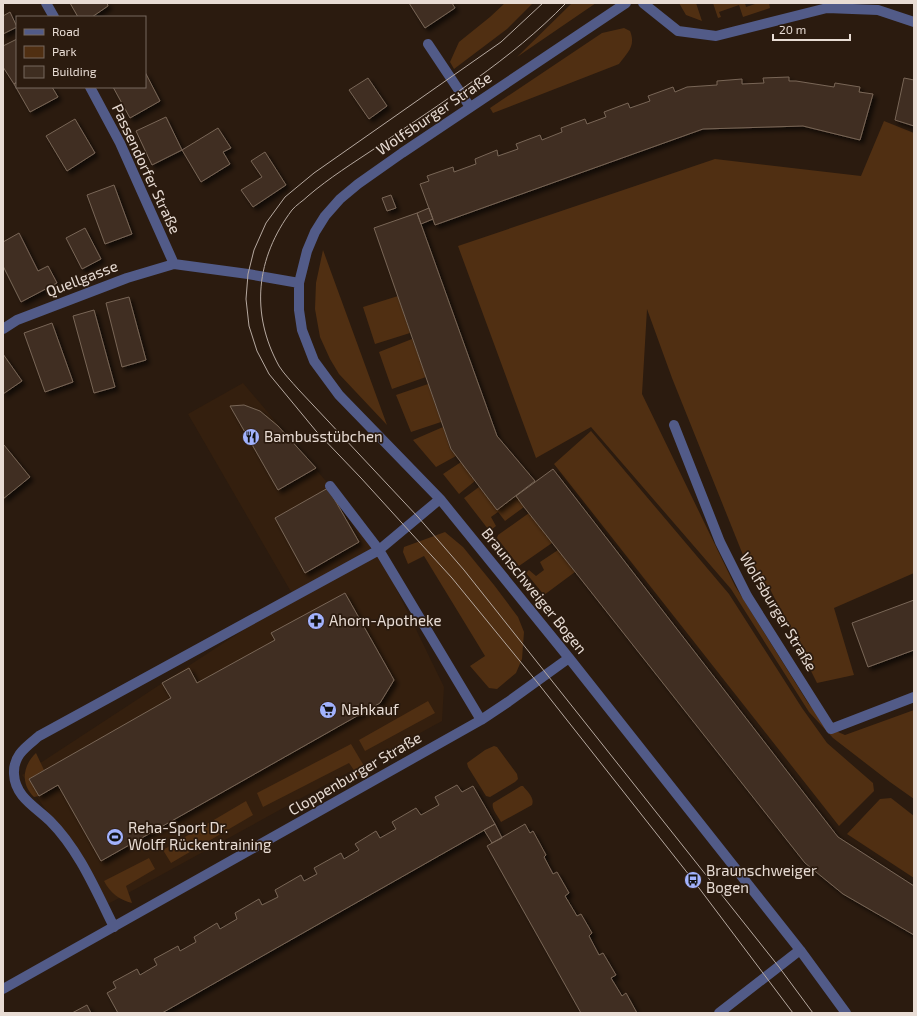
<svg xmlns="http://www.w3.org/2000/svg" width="917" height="1016" font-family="'Exo 2',sans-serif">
<defs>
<filter id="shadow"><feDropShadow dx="3.5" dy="3.5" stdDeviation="2" flood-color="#0009"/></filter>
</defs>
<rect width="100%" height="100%" fill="#2b1b0f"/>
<!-- built -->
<path fill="#341f0e" d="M 243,383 L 330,486 L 376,547 L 444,687 L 442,721 L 108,904 L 98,886 L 22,775 L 294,597 L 188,414 Z"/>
<!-- green -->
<path fill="#502f12" d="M 505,3 L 533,3 L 507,29 L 454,69 L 450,62 L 459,42 L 490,17 Z
M 572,3 L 596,3 L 517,57 Z
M 679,3 L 696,3 L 702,21 L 686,15 Z
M 713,3 L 745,3 L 746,7 L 758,3 L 769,3 L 770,8 L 743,17 L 739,5 L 719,12 L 721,17 L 718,18 Z
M 624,28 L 630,31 C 636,46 628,52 619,64 L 493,113 L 490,108 L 602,33 Z
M 884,121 L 914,133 L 914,573 L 834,608 L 854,675 L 817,683 L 770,589 L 743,555 L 672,378 L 647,309 L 642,394 L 735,586 L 808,703 L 831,729 L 845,735 L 914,710 L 914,799 L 890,782 L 833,738 L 809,712 L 731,589 L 591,427 L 536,458 L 458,246 L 715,159 L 861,176 Z
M 323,250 L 387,425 L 339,374 L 330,359 L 320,337 L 315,309 L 316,283 Z
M 398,296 L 410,333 L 375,344 L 363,307 Z
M 412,339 L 426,377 L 392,389 L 379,352 Z
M 428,384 L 441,422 L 411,432 L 396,395 Z
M 443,427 L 450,449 L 456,456 L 436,467 L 413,440 Z
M 591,431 L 729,594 L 802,708 L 827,743 L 873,783 L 874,791 L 839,826 L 554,464 Z
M 461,462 L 475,481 L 459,494 L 443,474 Z
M 479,487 L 497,510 L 516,496 L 524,507 L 505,521 L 498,512 L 491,517 L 496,526 L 491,530 L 488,529 L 464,498 Z
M 529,513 L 552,543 L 519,566 L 497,538 L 498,535 Z
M 445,532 L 463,547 L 494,585 L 518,617 L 524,632 L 522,659 L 516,673 L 497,689 L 489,688 L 470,666 L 485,656 L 424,556 L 408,564 L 403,552 L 404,547 Z
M 558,550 L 575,572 L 544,595 L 526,573 L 529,570 L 536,576 L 544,570 L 540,562 Z
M 428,701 L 435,713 L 365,751 L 359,740 Z
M 351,744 L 367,771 L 358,776 L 349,763 L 263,807 L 257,793 Z
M 494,746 L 497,747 L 517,774 L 518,779 L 515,782 L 490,797 L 486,796 L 468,767 L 467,763 L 485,750 Z
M 36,753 L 44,770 L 29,779 L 39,796 L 34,797 C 20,784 23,765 36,753 Z
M 521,786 L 523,786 C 527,791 535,798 532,805 L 501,822 C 498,816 491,809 493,803 Z
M 891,798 L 914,816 L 914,878 L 847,834 L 880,799 Z
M 246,801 L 253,815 L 171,863 L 163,850 Z
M 149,858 L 155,869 L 126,886 L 132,903 C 120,900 110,893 104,881 Z"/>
<!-- building -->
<path fill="#3f2e21" stroke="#796657" filter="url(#shadow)" d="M 70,3 L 107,3 L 108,6 L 92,17 L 78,17 Z
M 409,3 L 452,3 L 455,8 L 425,28 Z
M 10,12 L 17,27 L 3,34 L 3,16 Z
M 17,39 L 17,82 L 14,84 L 3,67 L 3,46 Z
M 145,72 L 160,101 L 130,118 L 113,87 L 145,87 Z
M 789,77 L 789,81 L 796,81 L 834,87 L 835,83 L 860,87 L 859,92 L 873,94 L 860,140 L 803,126 L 703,129 L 435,225 L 420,184 L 429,181 L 427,176 L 453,167 L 454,172 L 476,164 L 475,159 L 497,150 L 498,156 L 518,149 L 516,144 L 540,135 L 542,140 L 562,132 L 561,128 L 585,119 L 587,124 L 606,117 L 604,112 L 628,103 L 630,108 L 650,101 L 648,96 L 673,87 L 675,92 L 687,87 L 717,85 L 717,81 L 742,79 L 742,84 L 764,83 L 763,78 Z
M 368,78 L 387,106 L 369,119 L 349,90 Z
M 904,78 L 914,80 L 914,126 L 895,120 Z
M 17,82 L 17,87 L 52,87 L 58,97 L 30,112 L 14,84 Z
M 166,117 L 182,150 L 152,165 L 136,131 Z
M 75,119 L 95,153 L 67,171 L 46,136 Z
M 218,128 L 231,148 L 223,152 L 230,164 L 201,182 L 182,150 Z
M 265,152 L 286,185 L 253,207 L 241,190 L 262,177 L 251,161 Z
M 114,185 L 132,234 L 105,244 L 87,195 Z
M 391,195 L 396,208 L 387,211 L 382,198 Z
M 429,208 L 433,219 L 421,224 L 417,213 Z
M 417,213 L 497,436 L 535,481 L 497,510 L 451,449 L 374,228 Z
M 85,228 L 101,259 L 82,269 L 66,238 Z
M 19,233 L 38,271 L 48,266 L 57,283 L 21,302 L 3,266 L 3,242 Z
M 129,297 L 146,360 L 122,367 L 106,303 Z
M 94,310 L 115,387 L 94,393 L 73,316 Z
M 52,323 L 73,382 L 45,392 L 24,333 Z
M 3,354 L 22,381 L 3,394 Z
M 244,405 L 260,411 L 278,426 L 316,468 L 278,490 L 230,406 Z
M 4,445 L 30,477 L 3,499 L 3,446 Z
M 553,469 L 838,837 L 914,886 L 914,935 L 843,894 L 805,863 L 524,507 L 516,496 Z
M 328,488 L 359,542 L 305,573 L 275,518 Z
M 345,593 L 394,680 L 380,703 L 101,861 L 58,785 L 39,796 L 29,779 L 171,698 L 162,683 L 189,668 L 197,683 L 275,640 L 271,633 Z
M 914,600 L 914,650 L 868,667 L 852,623 Z
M 457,785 L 462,792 L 473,786 L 495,824 L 162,1013 L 118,1013 L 107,993 L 116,988 L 113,982 L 137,969 L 140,975 L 157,965 L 154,959 L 178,946 L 180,951 L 196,942 L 194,937 L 217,923 L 220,929 L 237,919 L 235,913 L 259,899 L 262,905 L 278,897 L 275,890 L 301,875 L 304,881 L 317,874 L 314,868 L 341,853 L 344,859 L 359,850 L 355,844 L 376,831 L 380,838 L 396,829 L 392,822 L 416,808 L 421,815 L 439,805 L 435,797 Z
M 495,824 L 502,838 L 492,843 L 484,830 Z
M 525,824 L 530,833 L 533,831 L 546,855 L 544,857 L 553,874 L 557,872 L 569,893 L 565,896 L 577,916 L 581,914 L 592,933 L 589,936 L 599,955 L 603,953 L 616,975 L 611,978 L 622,996 L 626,993 L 637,1013 L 581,1013 L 487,846 Z
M 87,1005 L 91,1013 L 72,1013 Z"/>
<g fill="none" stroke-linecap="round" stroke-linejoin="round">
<!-- minor -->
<path stroke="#525b88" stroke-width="10" d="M 46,3 L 54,17
M 626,3 L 402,153 L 358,184 L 340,199 L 325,216 L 315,232 L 307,251 L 299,283 L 299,310 L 302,330 L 314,361 L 339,395 L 440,499 L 569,658 L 800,950 L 846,1013
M 643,3 L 678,31 L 716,36 L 827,8 L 878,10 L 914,22
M 428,44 L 470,107
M 90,87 L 120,143 L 174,264
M 3,329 L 17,320 L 127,278 L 174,264 L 248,274 L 299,283
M 674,425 L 720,542 L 747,596 L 831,729 L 914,697
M 440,499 L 379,550 L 481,720
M 114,927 C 96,891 79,850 50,821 C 36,807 15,797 14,774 C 13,755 26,747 39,736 L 379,550 L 330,486
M 3,989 L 481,720 L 508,702 L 569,658
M 719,1013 L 800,950"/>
<!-- tram -->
<path stroke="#b6a9a0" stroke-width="1" d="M 543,3 L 501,42 L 314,173 L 285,197 L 266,223 L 254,250 L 248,274 L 246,299 L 249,326 L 257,351 L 269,374 L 316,431 L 361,478 L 452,578 L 537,682 L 693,880 L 793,1013
M 566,3 C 511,60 442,102 377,147 C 353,163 329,178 308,196 C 303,201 296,205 292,210 C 256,258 250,313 279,366 C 284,374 292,382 298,389 L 418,517 L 464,570 L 779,967 L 813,1013"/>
</g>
<!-- icons -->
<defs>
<g id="restaurant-disc" transform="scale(0.9)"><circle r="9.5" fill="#a2b2fd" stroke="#2b1b0f"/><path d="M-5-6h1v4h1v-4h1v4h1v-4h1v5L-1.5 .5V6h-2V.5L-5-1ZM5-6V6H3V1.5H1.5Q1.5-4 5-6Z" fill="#111"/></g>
<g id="pharmacy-disc" transform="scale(0.9)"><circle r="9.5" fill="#a2b2fd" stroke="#2b1b0f"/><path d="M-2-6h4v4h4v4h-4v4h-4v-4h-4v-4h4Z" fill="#111"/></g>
<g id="supermarket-disc" transform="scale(0.9)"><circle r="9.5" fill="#a2b2fd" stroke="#2b1b0f"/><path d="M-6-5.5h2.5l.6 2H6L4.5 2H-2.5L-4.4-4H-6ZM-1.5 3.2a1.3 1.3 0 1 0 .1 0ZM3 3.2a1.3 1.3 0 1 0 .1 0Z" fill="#111"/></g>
<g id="stadium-disc" transform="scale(0.9)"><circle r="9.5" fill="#a2b2fd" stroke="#2b1b0f"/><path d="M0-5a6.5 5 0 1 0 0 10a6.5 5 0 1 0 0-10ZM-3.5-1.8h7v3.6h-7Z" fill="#111"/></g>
<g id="bus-disc" transform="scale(0.9)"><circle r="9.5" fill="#a2b2fd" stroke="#2b1b0f"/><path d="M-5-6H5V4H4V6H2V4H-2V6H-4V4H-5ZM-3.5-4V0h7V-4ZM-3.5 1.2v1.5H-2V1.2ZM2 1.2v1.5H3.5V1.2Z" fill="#111"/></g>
</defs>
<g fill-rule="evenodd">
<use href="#restaurant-disc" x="251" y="437"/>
<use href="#pharmacy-disc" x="316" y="621"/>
<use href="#supermarket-disc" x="328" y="710"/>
<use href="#stadium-disc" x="115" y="837"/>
<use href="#bus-disc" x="693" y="880"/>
</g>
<g text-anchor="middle" stroke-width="3.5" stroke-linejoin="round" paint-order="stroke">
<!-- street labels -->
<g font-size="15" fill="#e8dcd4" stroke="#2b1b0f">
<text transform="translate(434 114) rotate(-34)" y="5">Wolfsburger Straße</text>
<text transform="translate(146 169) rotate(65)" y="5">Passendorfer Straße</text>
<text transform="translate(82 279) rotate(-21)" y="5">Quellgasse</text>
<text transform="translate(534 591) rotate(51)" y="5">Braunschweiger Bogen</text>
<text transform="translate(778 612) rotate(59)" y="5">Wolfsburger Straße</text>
<text transform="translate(355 774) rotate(-30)" y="5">Cloppenburger Straße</text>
</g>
<!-- poi labels -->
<g font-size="15" fill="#e8dcd4" stroke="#2b1b0f" text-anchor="start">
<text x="264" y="442">Bambusstübchen</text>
<text x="329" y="626">Ahorn-Apotheke</text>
<text x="341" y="715">Nahkauf</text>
<text x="128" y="833">Reha-Sport Dr.<tspan x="128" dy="17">Wolff Rückentraining</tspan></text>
<text x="706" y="876">Braunschweiger<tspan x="706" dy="17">Bogen</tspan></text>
</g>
</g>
<!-- border -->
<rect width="917" height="1016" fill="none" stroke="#e8dcd4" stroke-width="8"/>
<!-- legend -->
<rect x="16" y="16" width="130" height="72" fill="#2b1b0f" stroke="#77685e"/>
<rect x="24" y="29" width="20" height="6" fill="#525b88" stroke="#77685e"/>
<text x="52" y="36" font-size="12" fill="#e8dcd4">Road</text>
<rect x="24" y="46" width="20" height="12" fill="#502f12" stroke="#77685e"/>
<text x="52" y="56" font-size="12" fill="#e8dcd4">Park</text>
<rect x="24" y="66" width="20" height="12" fill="#3f2e21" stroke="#77685e"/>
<text x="52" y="76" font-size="12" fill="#e8dcd4">Building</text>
<!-- scale -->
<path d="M773 34v6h77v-6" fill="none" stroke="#e8dcd4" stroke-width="2"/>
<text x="779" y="34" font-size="12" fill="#e8dcd4" stroke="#2b1b0f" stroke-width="3" paint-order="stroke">20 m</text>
</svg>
